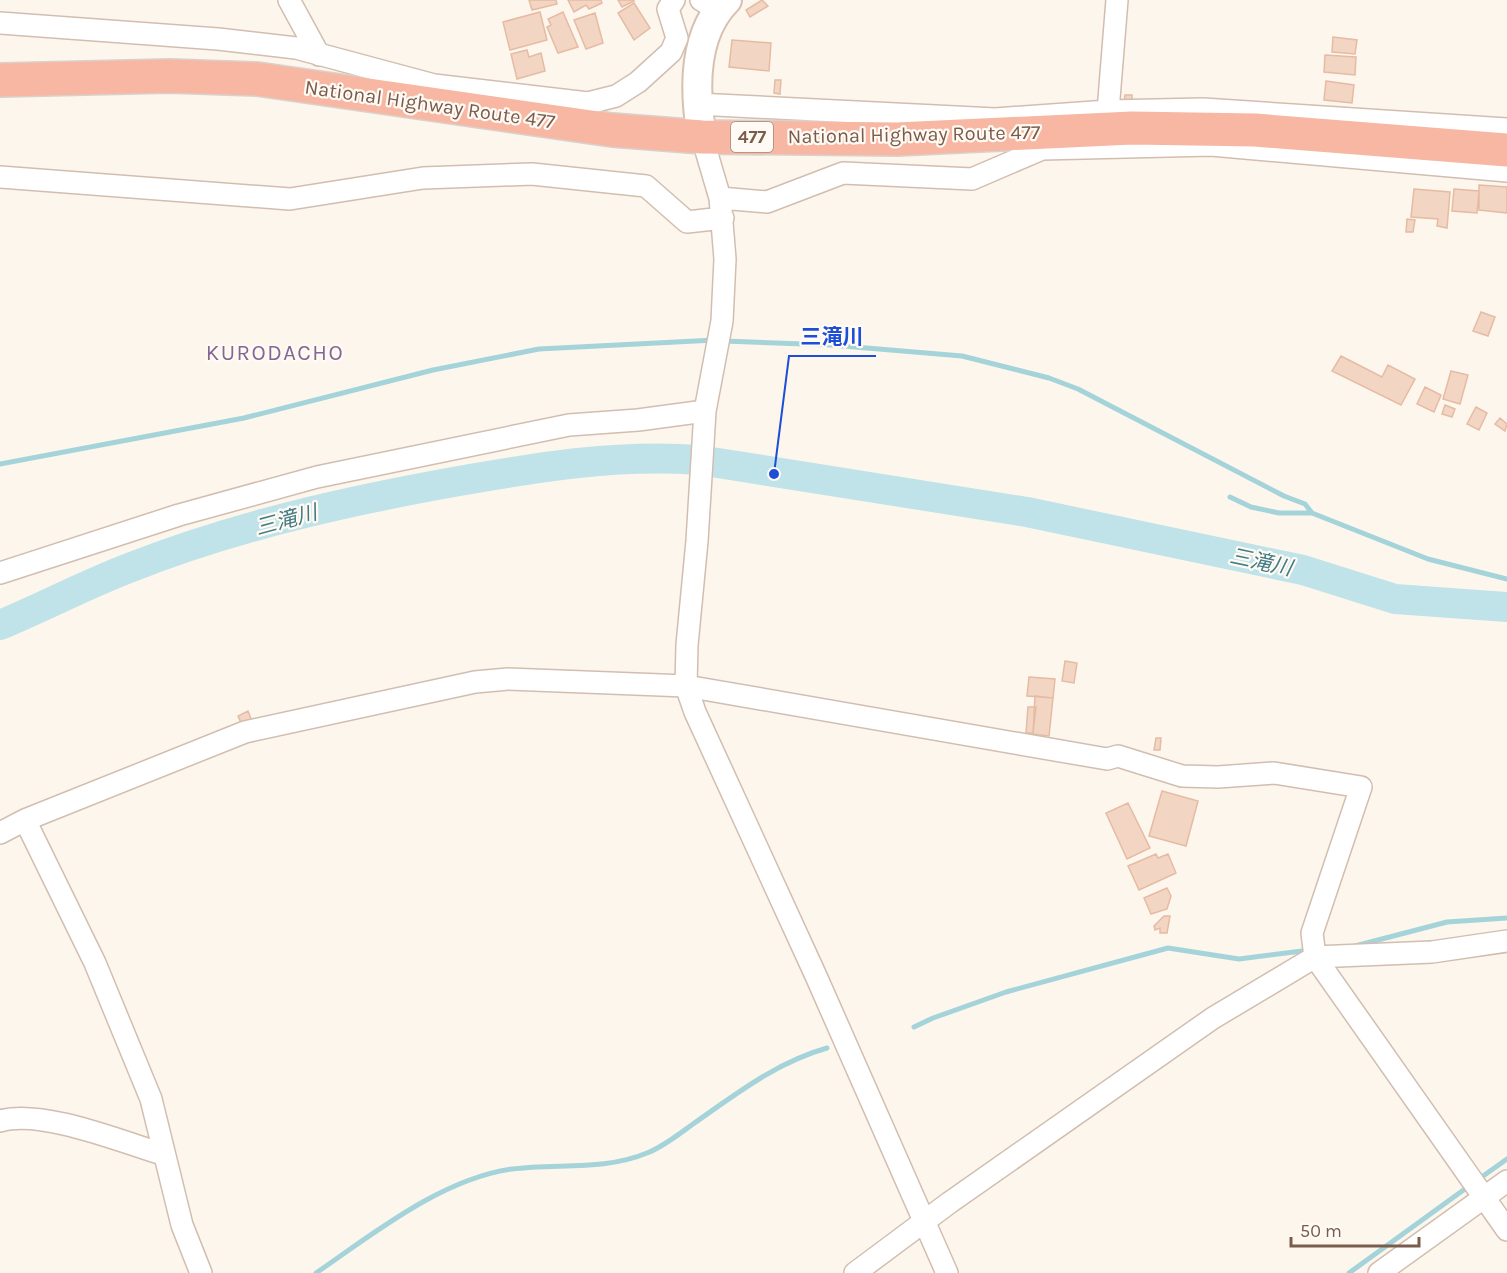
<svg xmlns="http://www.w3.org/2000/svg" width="1507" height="1273" font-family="Karla,'Noto Sans JP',sans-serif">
<rect width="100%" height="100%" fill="#fdf6ec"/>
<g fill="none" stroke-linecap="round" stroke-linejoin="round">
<!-- stream -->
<path stroke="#a5d3da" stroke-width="5" d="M 724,341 L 831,345 L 962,356 L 1049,378 L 1078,389 L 1284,496 L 1305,504 L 1312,513
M 0,464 L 244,418 L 433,370 L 539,349 L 715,340
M 1230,497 L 1251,507 L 1279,513 L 1312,513 L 1428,559 L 1507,579
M 1355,946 L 1447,922 L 1507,918
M 914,1027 L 933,1018 L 1006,992 L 1168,948 L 1239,959 L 1310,950
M 1476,1181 L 1507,1159
M 316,1273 C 373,1234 441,1179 512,1169 C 557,1163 604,1171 647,1153 C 663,1147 679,1134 693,1124 C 736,1094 777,1062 827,1048
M 1349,1273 L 1469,1186"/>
<!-- river -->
<path stroke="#bfe3e8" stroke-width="30" d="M 0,625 C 43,607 85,585 129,568 C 235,526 347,501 459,481 C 539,467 617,454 699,460 L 1027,512 L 1303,570 L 1395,599 L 1507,607"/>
</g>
<!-- building -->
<path fill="#f3d5c3" stroke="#e6bba3" stroke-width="1.5" d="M 529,0 L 556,0 L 557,4 L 532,10 Z
M 568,0 L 601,0 L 602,3 L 589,9 L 586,5 L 574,12 Z
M 618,0 L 633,0 L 634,1 L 622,7 Z
M 762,0 L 768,6 L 750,17 L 746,10 Z
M 634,3 L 650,28 L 634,40 L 618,13 Z
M 540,12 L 547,40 L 510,50 L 503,22 Z
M 563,12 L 578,47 L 558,53 L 547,27 L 551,25 L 548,19 Z
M 595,13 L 603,43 L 586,49 L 574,20 Z
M 1333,37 L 1357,40 L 1355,54 L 1332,52 Z
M 732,40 L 771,43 L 769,71 L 729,67 Z
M 527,50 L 529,57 L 541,53 L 545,71 L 517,79 L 511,54 Z
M 1325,55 L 1356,57 L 1355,75 L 1324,72 Z
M 775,80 L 781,80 L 780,94 L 774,93 Z
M 1326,81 L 1354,85 L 1352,103 L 1324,100 Z
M 1125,95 L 1132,95 L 1132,103 L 1124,103 Z
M 1479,185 L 1507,187 L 1507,213 L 1479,210 Z
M 1414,189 L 1450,192 L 1447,228 L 1437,226 L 1438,219 L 1411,217 Z
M 1454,189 L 1479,191 L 1477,213 L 1452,211 Z
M 1407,219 L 1415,220 L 1413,232 L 1406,232 Z
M 1481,312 L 1495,317 L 1488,336 L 1473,331 Z
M 1341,356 L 1382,377 L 1388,365 L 1415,379 L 1401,405 L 1332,371 Z
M 1451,371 L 1468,375 L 1460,404 L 1443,399 Z
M 1425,387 L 1441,395 L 1434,412 L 1417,404 Z
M 1445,405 L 1455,409 L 1452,417 L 1442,414 Z
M 1476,407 L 1487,413 L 1479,430 L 1467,424 Z
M 1500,418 L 1507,424 L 1505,431 L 1495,424 Z
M 1065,661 L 1077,663 L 1074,683 L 1062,681 Z
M 1029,677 L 1055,679 L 1053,698 L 1027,696 Z
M 1035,696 L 1053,698 L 1049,736 L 1033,734 Z
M 1028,707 L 1036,707 L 1033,733 L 1026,733 Z
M 248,711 L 252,721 L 242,725 L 238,716 Z
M 1156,738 L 1161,738 L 1160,750 L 1154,750 Z
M 1162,791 L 1198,801 L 1186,846 L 1149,836 Z
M 1128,803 L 1150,848 L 1127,859 L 1106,813 Z
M 1156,854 L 1158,858 L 1168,854 L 1176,873 L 1139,890 L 1128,866 Z
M 1167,888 L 1171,896 L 1167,909 L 1151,914 L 1144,898 Z
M 1164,916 L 1170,916 L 1167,933 L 1160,933 L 1160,928 L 1155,930 L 1154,926 Z"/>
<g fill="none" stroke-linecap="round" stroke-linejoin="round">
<!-- street casing -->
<g stroke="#d1beb0" stroke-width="24">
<path id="street" d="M 289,0 L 319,55
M 701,0 L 718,10
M 0,23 L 218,39 L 296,48 L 434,85 L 588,103 L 616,96 L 638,82 L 671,52 L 677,38 L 668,9 L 674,0
M 697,104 L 995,119 L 1108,111 L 1203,109 L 1507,129
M 1108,111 L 1117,0
M 702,137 L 720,198 L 725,259 L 722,321 L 705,411 L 697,541 L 687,645 L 686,686 L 695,712 L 816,976 L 947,1273
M 0,177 L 290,199 L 423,178 L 532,174 L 646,186 L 687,222 L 723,218
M 720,198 L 767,202 L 843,173 L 972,179 L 1042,149 L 1211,145 L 1507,171
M 0,573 L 179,515 L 317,477 L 569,425 L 638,420 L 705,411
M 25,820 L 95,963 L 151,1099 L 182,1225 L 201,1273
M 0,833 L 25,820 L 245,732 L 475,682 L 508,679 L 686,686 L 1107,759 L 1118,756 L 1182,776 L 1218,777 L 1274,773 L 1361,787 L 1312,933 L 1315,957 L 1507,1230
M 0,1121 C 41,1109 120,1141 162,1154
M 855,1273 L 949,1203 L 1213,1018 L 1315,957 L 1432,952 L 1507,941
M 1379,1273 L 1507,1181"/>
</g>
<!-- secondary casing -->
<g stroke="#d6c0b0" stroke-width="32">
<path id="secondary" d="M 702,137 C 694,91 692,35 727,0"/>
</g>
<!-- highway casing -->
<g stroke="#dad1cd" stroke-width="36">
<path id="highway" d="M 0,80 L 170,76 L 257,79 L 612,130 L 702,137 L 897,139 L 1132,128 L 1255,130 L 1507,150"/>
</g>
<!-- street -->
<use href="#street" stroke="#fff" stroke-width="21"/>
<!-- secondary -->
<use href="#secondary" stroke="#fff" stroke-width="28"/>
<!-- highway -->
<use href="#highway" stroke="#f7b7a3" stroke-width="33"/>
</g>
<g text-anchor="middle" stroke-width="4.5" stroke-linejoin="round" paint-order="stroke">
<!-- shield labels -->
<rect fill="#fffaf3" stroke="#a28b7f" stroke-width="1.5" x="731" y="122" width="42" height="30" rx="4.5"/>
<g font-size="18" font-weight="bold" fill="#7a5c4d">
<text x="752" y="143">477</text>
</g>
<!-- street labels -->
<g font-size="20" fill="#7a5c4d" stroke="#fffaf3">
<text transform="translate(430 104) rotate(8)" y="7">National Highway Route 477</text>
<text transform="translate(914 134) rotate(-1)" y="7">National Highway Route 477</text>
</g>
<!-- water labels -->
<g font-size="21" font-style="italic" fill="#437c86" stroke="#fffaf3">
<text transform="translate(286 520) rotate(-15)" y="7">三滝川</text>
<text transform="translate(1261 562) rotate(12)" y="7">三滝川</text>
</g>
<!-- quarter labels -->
<g font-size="22" letter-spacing="1.5" fill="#846695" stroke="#fffaf3">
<text x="275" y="360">KURODACHO</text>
</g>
</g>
<!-- callouts -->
<path fill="none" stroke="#1d4ed8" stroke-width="2" d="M774 474L789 356H876"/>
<circle fill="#1d4ed8" stroke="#fffaf3" stroke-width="2" cx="774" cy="474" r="6"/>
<g font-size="21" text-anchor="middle" font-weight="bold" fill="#1d4ed8" stroke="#fffaf3" stroke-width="4.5" stroke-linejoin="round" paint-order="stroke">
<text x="832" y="344">三滝川</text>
</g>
<!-- scale -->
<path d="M1291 1237v9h128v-9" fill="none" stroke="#7a5c4d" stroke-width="3"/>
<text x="1300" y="1237" font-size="18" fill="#7a5c4d" stroke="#fffaf3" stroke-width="4.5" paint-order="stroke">50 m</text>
</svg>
